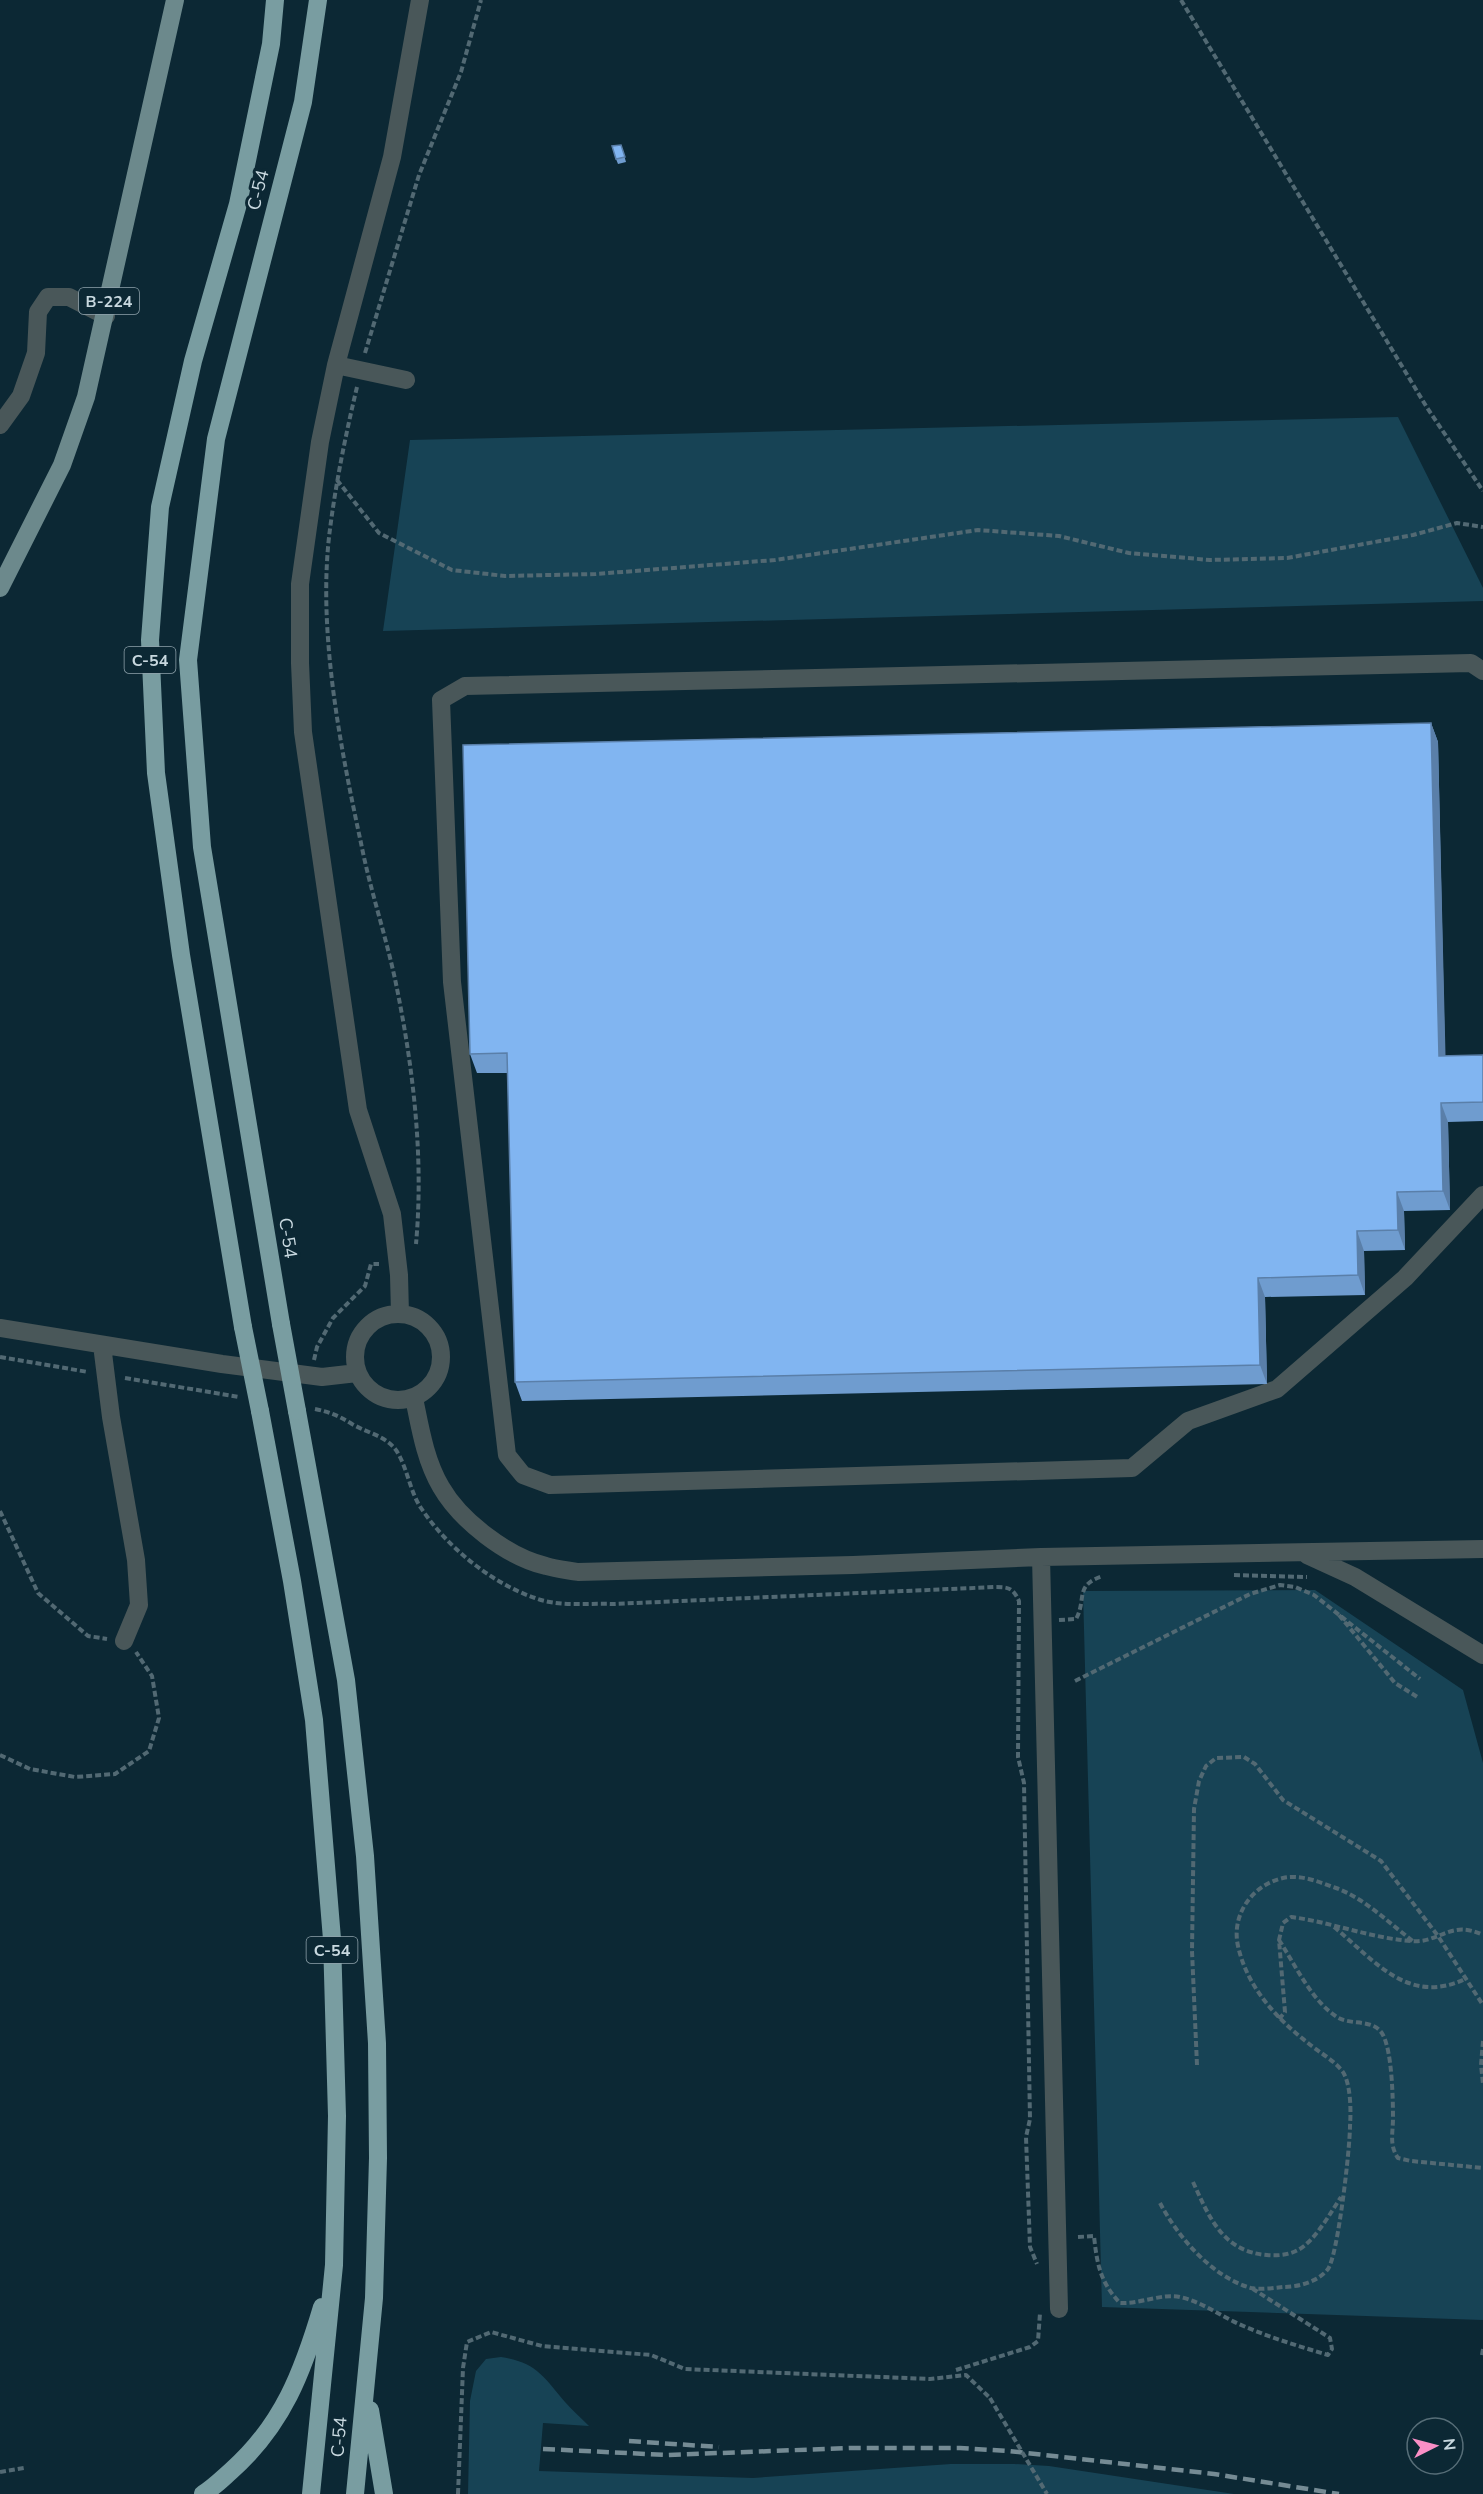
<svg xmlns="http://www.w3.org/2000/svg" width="1483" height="2494" font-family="'Nunito Sans',sans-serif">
<rect width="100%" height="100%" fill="#0c2834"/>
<!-- green -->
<path fill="#174355" d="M 1398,417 L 1483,588 L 1483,601 L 383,631 L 410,440 Z
M 1315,1590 L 1463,1690 L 1483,1763 L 1483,2320 L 1102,2307 L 1083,1591 Z
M 501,2357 C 536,2362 544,2377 565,2402 C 572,2410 581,2418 589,2426 L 543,2423 L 539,2471 L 753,2478 L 951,2464 L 1014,2464 L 1049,2466 L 1234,2494 L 468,2494 L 470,2401 L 476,2371 L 486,2359 Z"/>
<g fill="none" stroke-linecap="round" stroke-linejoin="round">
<!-- path -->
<path stroke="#526973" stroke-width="4" stroke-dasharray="6 3" stroke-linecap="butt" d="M 1181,0 L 1426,406 L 1483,491
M 365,353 L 419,175 L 461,72 L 481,0
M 357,387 C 346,433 336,482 330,529 C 317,628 340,746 361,843 C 370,889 385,933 395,979 C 413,1065 424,1156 416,1244
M 337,480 L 379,533 L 452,570 L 505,576 L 596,574 L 775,560 L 978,530 L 1059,536 L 1129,553 L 1210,560 L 1287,558 L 1413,535 L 1457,523 L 1483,527
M 0,1357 L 88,1372
M 314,1360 L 317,1347 L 333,1318 L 365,1286 L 371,1264 L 379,1264
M 125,1378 L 239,1397
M 315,1409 C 330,1412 339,1416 352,1424 C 371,1435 390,1436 400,1457 C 408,1473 411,1493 421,1508 C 447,1547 491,1583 535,1598 C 558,1607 588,1603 613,1604 L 995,1587 C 1009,1587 1013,1588 1019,1601 L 1018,1757 L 1024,1783 L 1030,2119 L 1026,2137 L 1030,2247 L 1037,2264
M 0,1511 L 38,1593 L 88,1636 L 107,1639
M 1234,1575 L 1307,1577
M 1339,1615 L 1395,1683 L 1419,1698
M 1059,1620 L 1076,1619 C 1087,1599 1074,1585 1103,1576
M 1075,1681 L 1250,1594 L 1280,1585 L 1295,1587 L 1314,1595 L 1420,1679
M 0,1755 L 30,1769 L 75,1777 L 115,1774 L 149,1751 L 159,1718 L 152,1676 L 136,1652
M 1334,1927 C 1375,1961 1409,2007 1467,1978
M 1279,1940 C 1296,1966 1311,2000 1337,2017 C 1351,2026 1374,2018 1383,2035 C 1392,2052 1393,2098 1393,2118 C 1393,2133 1389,2145 1398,2158 L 1411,2161 L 1483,2168
M 1279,2019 L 1285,2012 L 1279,1940 L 1283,1923 L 1291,1917 C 1331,1922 1370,1938 1411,1941 C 1439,1944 1450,1919 1483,1935
M 1483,2041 L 1481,2065 L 1483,2084
M 1197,2065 L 1192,1951 L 1194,1809 L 1199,1781 L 1206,1766 L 1216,1758 L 1244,1757 L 1255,1764 L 1283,1800 L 1381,1861 L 1438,1936 L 1483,2005
M 1193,2182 C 1209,2217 1223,2252 1267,2255 C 1277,2256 1289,2255 1298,2250 C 1315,2241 1331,2212 1341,2197
M 1160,2203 C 1178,2237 1212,2277 1251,2288 C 1260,2290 1273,2288 1283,2287 C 1298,2287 1318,2282 1328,2269 C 1338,2255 1350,2148 1350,2126 C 1351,2111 1351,2085 1343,2072 C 1334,2060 1320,2053 1308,2043 C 1276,2018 1247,1987 1238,1946 C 1231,1915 1252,1885 1283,1878 C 1301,1874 1319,1882 1336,1888 C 1364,1898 1389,1923 1414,1942
M 1078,2237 L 1094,2236 C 1097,2264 1100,2282 1120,2303 C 1140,2304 1163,2293 1180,2297 C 1202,2302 1219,2315 1239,2324 C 1268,2337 1298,2346 1328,2355 L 1332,2349 L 1330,2338 L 1253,2289
M 1482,2355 L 1483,2349
M 956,2370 L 1030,2347 L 1038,2341 L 1040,2313
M 0,2472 L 24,2468
M 458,2494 L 463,2368 L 467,2342 L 491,2332 L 542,2346 L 651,2355 L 685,2369 L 930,2379 L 966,2375 L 990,2398"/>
<!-- minor -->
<path stroke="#495759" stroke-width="18" d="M 336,365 L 406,380
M 0,425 L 21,396 L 36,353 L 38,312 L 48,297 L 69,297 L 106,316
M 1483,671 L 1471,663 L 465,686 L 441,700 L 452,982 L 507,1455 L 523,1475 L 550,1485 L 1132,1468 L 1188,1421 L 1277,1389 L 1405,1278 L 1483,1195
M355 1357a43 43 0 1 1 86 0a43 43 0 1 1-86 0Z
M 400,1314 L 399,1275 L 392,1214 L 358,1110 L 303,732 L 300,663 L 300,584 L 320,442 L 336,365 L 392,157 L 420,0
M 0,1328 L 222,1364 L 322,1377 L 357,1373
M 102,1345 L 111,1417 L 136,1560 L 139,1605 L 124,1641
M 414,1398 C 420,1427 425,1460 441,1487 C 460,1520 507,1557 546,1566 C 556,1569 567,1570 578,1572 L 853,1565 L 1041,1557 L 1483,1549
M 1307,1555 L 1355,1577 L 1483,1655
M 1041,1557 L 1059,2309"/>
<!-- major -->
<path stroke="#6c898c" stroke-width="18" d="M 0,588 L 62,465 L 86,397 L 175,0"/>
<!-- highway -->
<path stroke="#799da1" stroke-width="18" d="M 281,1324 L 202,847 L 188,660 L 216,439 L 303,102 L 318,0
M 243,1327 L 181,955 L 156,773 L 150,640 L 160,507 L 193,361 L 238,204 L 271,44 L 275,0
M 260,1411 L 292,1581 L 314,1720 L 332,1939 L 337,2116 L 334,2265 L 311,2494
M 297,1411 L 346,1680 L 365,1856 L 377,2043 L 378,2158 L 374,2298 L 355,2494
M 370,2410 L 384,2494
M 203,2494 C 213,2488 222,2479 231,2471 C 283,2425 303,2371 322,2307"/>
<!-- rail -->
<path stroke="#758b94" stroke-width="4.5" stroke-dasharray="12 6" stroke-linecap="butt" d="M 629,2441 L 719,2447
M 543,2449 L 668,2455 L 850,2448 L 960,2448 L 1009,2451 L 1214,2474 L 1339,2494"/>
<!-- path-bridge -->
<path stroke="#526973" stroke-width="4" stroke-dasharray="6 3" stroke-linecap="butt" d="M 990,2398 L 1047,2494"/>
<!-- highway-bridge -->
<path stroke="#799da1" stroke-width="18" d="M 281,1324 L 297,1411
M 243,1327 L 260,1411"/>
</g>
<!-- wall -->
<path fill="#6f9ccf" d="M 621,145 L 626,162 L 618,164 L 616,159 Z
M 1431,723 L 1438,742 L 1445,1056 L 1483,1055 L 1483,1121 L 1448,1122 L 1450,1210 L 1404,1211 L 1405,1250 L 1364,1251 L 1365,1295 L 1265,1297 L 1267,1384 L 522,1401 L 515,1382 L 508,1073 L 477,1073 L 470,1054 Z"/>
<!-- shaded-wall -->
<path fill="#5a7fa9" d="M 1431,723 L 1438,742 L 1446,1076 L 1439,1056 Z
M 1441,1103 L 1448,1122 L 1450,1210 L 1443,1191 Z
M 1397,1192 L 1404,1211 L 1405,1250 L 1398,1230 Z
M 1357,1231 L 1364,1251 L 1365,1295 L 1358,1275 Z
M 1258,1278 L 1265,1297 L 1267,1384 L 1260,1365 Z"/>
<!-- building -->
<path fill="#81b5f1" stroke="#5a7fa9" stroke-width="1.5" d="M 621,145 L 625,157 L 616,159 L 612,146 Z
M 1431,723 L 1439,1056 L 1483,1055 L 1483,1102 L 1441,1103 L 1443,1191 L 1397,1192 L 1398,1230 L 1357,1231 L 1358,1275 L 1258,1278 L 1260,1365 L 515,1382 L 507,1053 L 470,1054 L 463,745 Z"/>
<g text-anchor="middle" stroke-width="6" stroke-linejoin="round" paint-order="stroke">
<!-- shield labels -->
<g fill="#0c2834" stroke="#90a3ac" stroke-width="1.5">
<rect x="79" y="288" width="60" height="26" rx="4.5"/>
<rect x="124.5" y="647" width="51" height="26" rx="4.5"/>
<rect x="306.5" y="1937" width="51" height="26" rx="4.5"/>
</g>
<g font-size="16" font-weight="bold" fill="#c8d8df">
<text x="109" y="307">B-224</text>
<text x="150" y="666">C-54</text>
<text x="332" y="1956">C-54</text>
</g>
<!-- street labels -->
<g font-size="18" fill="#c8d8df" stroke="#0c2834">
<text transform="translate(258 190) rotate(-76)" y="6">C-54</text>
<text transform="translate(288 1238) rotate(81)" y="6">C-54</text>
<text transform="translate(339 2437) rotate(-85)" y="6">C-54</text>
</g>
</g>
<!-- north arrow -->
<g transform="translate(1435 2446) rotate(84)"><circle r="28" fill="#0c2834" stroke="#576e78" stroke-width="1.5"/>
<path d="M0-4.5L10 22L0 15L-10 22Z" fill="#fa8fc6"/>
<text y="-9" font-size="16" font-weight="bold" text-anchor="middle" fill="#c8d8df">N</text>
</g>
</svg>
